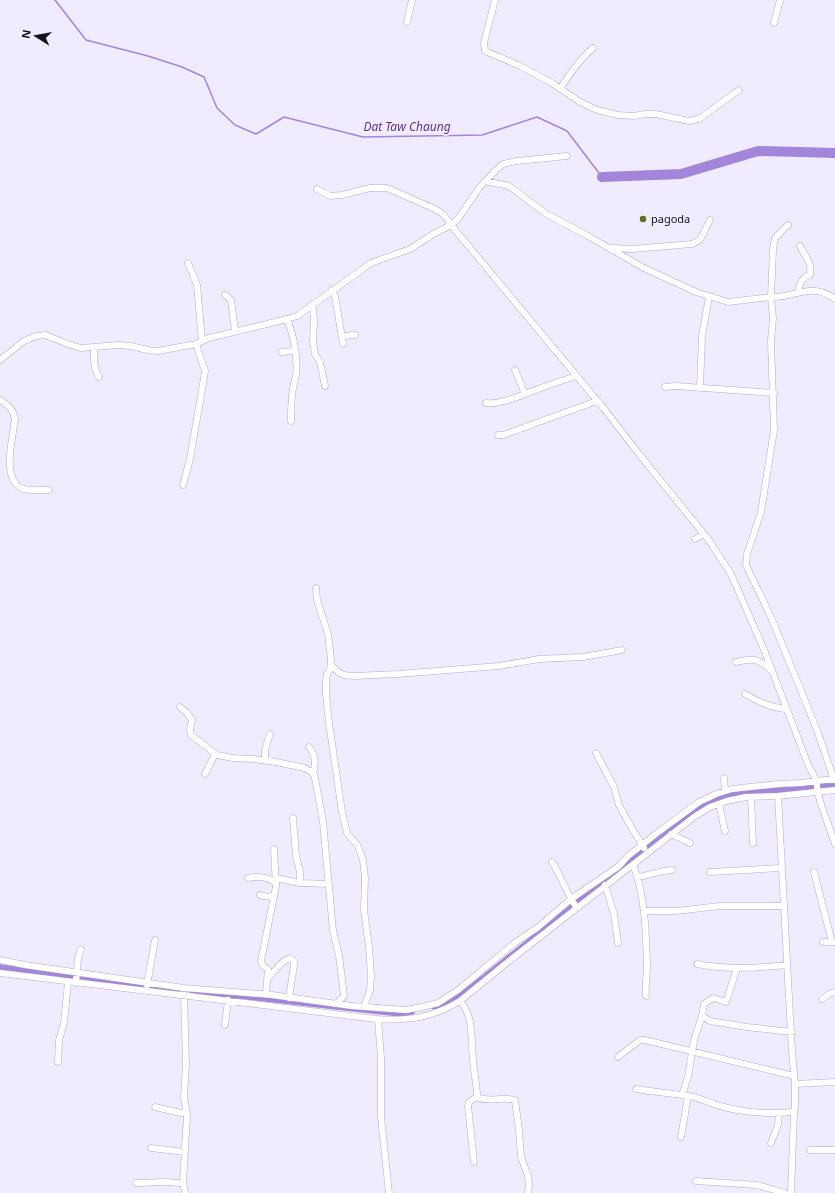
<svg xmlns="http://www.w3.org/2000/svg" width="835" height="1193" font-family="'Noto Sans',sans-serif">
<rect width="100%" height="100%" fill="#f1ebff"/>
<g fill="none" stroke-linecap="round" stroke-linejoin="round">
<!-- stream -->
<path stroke="#a386da" stroke-width="1.5" d="M 55,0 L 86,40 L 148,56 L 182,67 L 204,77 L 217,108 L 235,125 L 256,134 L 284,117 L 363,137 L 482,135 L 537,117 L 567,131 L 602,177"/>
<!-- canal -->
<path stroke="#a386da" stroke-width="5.5" d="M 0,967 L 178,990
M 192,991 L 400,1014 L 412,1012
M 434,1007 L 450,1002 L 473,986 L 649,845 L 711,801 L 727,795 L 835,785"/>
<!-- river -->
<path stroke="#a386da" stroke-width="10" d="M 602,177 L 681,174 L 758,151 L 835,153"/>
<!-- street casing -->
<g stroke="#b4aac9" stroke-width="7">
<path id="street" d="M 495,0 L 484,43 L 485,51 L 518,65 L 552,83 L 580,102 L 597,110 L 618,115 L 634,116 L 645,114 L 656,114 L 689,121 L 699,119 L 739,90
M 407,22 L 412,0
M 774,23 L 780,0
M 560,89 C 570,73 579,60 593,48
M 485,181 L 509,186 L 545,213 L 588,236 L 644,268 L 696,292 L 728,302 L 771,297 L 773,249 L 775,238 L 788,225
M 317,189 L 330,196 L 342,195 L 370,188 L 387,188 L 435,209 L 443,214 L 451,225 L 605,410 L 639,454 L 708,539 L 731,574 L 765,652 L 809,767 L 817,781 L 817,790 L 821,804 L 835,844
M 612,248 L 632,249 L 692,244 L 700,240 L 710,220
M 188,263 L 197,285 L 202,341
M 332,290 L 335,296 L 343,344
M 798,292 C 799,285 802,277 810,275 C 812,261 805,257 800,246
M 225,295 L 231,300 L 235,331
M 313,304 L 314,322 L 313,341 L 315,354 L 320,362 L 325,386
M 287,319 C 294,337 298,356 296,375 C 295,382 292,389 292,396 C 291,404 291,413 291,421
M 342,336 L 355,335
M 94,347 C 94,357 93,368 99,377
M 282,352 L 295,351
M 0,360 L 24,341 L 36,336 L 46,335 L 50,337 L 68,344 L 81,348 L 118,345 L 131,346 L 148,350 L 158,351 L 196,344 L 209,338 L 287,319 L 297,316 L 371,263 L 410,249 L 435,233 L 451,225 L 457,220 L 480,187 L 496,170 L 503,164 L 517,161 L 567,156
M 515,370 L 525,394
M 665,387 L 675,386 L 774,393
M 700,388 L 702,336 L 709,297
M 0,400 C 8,405 13,409 15,419 C 13,437 0,482 24,489 C 32,491 41,490 49,490
M 486,403 C 501,406 536,389 552,384 C 560,381 568,379 576,376
M 498,435 L 503,435 L 597,401
M 183,485 L 190,459 L 204,378 L 205,371 L 196,344
M 695,539 L 704,534
M 316,588 L 317,600 L 328,634 L 331,660 L 330,670 L 327,674 L 326,681 L 326,694 L 329,723 L 342,812 L 347,833 L 358,846 L 363,860 L 365,878 L 364,910 L 369,947 L 371,976 L 370,990 L 364,1007
M 736,662 C 754,658 758,658 772,671
M 331,665 L 338,672 L 344,675 L 354,676 L 398,674 L 499,666 L 539,659 L 583,657 L 622,650
M 745,694 C 759,702 771,708 787,709
M 180,707 L 187,713 L 192,720 L 190,729 L 191,735 L 217,755 L 233,758 L 253,759 L 276,762 L 305,768 L 314,774 L 316,783 L 323,822 L 333,931 L 339,955 L 344,996 L 337,1003
M 309,747 C 316,755 316,764 313,774
M 596,753 L 614,787 L 619,805 L 630,825 L 644,848
M 265,760 L 265,750 L 270,734
M 205,774 L 215,754
M 724,778 L 725,791
M 834,780 L 817,730 L 771,617 L 746,565 L 747,554 L 761,512 L 774,430 L 771,341 L 773,318 L 771,297 C 796,298 811,281 835,299
M 778,796 L 792,1052 L 795,1084 L 795,1106 L 794,1112 L 791,1193
M 751,797 L 753,843
M 719,804 L 725,831
M 293,818 L 296,856 L 300,872 L 300,883
M 671,834 L 690,843
M 552,862 C 562,877 566,894 577,908
M 633,864 C 645,896 646,930 647,965 C 647,975 645,985 646,996
M 710,872 L 782,868
M 814,872 L 832,942
M 638,877 C 650,875 659,871 672,870
M 248,878 C 257,876 268,877 276,883
M 276,878 L 300,883 L 329,884
M 605,885 L 614,914 L 618,943
M 260,895 L 262,896 L 274,897
M 645,911 L 676,911 L 720,906 L 784,906
M 823,942 L 835,942
M 0,960 L 25,965 L 184,988 L 272,995 L 352,1006 L 406,1010 L 422,1007 L 438,1003 L 458,990 L 516,942 L 537,928 L 571,899 L 619,866 L 628,856 L 657,833 L 699,802 L 716,794 L 732,789 L 778,784 L 801,783 L 825,780 L 835,780
M 697,964 C 727,970 757,968 787,965
M 0,973 L 376,1019 C 408,1021 432,1018 460,1001 L 509,961 L 694,817 L 710,807 L 727,801 L 746,797 L 778,796 L 835,790
M 268,978 C 275,972 280,961 290,958 L 294,961 L 294,965 L 289,998
M 76,983 L 78,958 L 81,949
M 147,985 L 155,940
M 266,994 L 268,969 L 263,966 L 261,961 L 276,886 L 274,849
M 184,995 L 186,1064 L 184,1097 L 187,1116 L 183,1181 L 185,1193
M 822,999 L 829,994 L 835,992
M 460,1001 C 474,1016 471,1041 473,1060 C 474,1073 477,1084 477,1097 L 469,1102 L 468,1106 L 474,1162
M 702,1016 L 710,1021 L 747,1027 L 792,1032
M 378,1019 L 381,1058 L 381,1117 L 389,1193
M 225,1025 L 228,1000
M 618,1057 L 640,1040 L 645,1040 L 794,1076
M 58,1062 L 59,1040 L 64,1023 L 68,982
M 795,1084 L 835,1082
M 636,1089 C 653,1092 671,1093 688,1096 C 699,1097 709,1103 720,1106 C 746,1113 767,1114 794,1112
M 682,1095 L 688,1077 L 694,1040 L 702,1016 L 704,1004 L 713,998 L 726,1002 L 737,968
M 477,1097 C 489,1103 502,1096 515,1100 L 519,1130 L 521,1157 L 528,1176 L 529,1185 L 528,1193
M 155,1107 L 181,1113 L 186,1112
M 681,1137 L 688,1096
M 771,1143 L 778,1125 L 779,1113
M 151,1148 L 185,1152
M 810,1150 L 835,1150
M 696,1181 L 757,1185 L 785,1193
M 136,1183 C 151,1183 168,1180 183,1184"/>
</g>
<!-- street -->
<use href="#street" stroke="#fff" stroke-width="6"/>
</g>
<!-- markers -->
<circle fill="#636f19" stroke="#f1ebff" stroke-width="1.5" cx="643" cy="219" r="4"/>
<g text-anchor="middle" stroke-width="4" stroke-linejoin="round" paint-order="stroke">
<!-- poi labels -->
<g font-size="11" fill="#16121d" stroke="#f1ebff" text-anchor="start">
<text x="651" y="223">pagoda</text>
</g>
<!-- water labels -->
<g font-size="12" font-style="italic" fill="#5d3395" stroke="#f1ebff">
<text x="407" y="131">Dat Taw Chaung</text>
</g>
</g>
<!-- north arrow -->
<g transform="translate(36 36) rotate(281)" stroke="#f1ebff" stroke-width="3" paint-order="stroke">
<path d="M0-3L7 15L0 10L-7 15Z" fill="#16121d"/>
<text y="-6" font-size="11" font-weight="bold" text-anchor="middle" fill="#16121d">N</text>
</g>
</svg>
